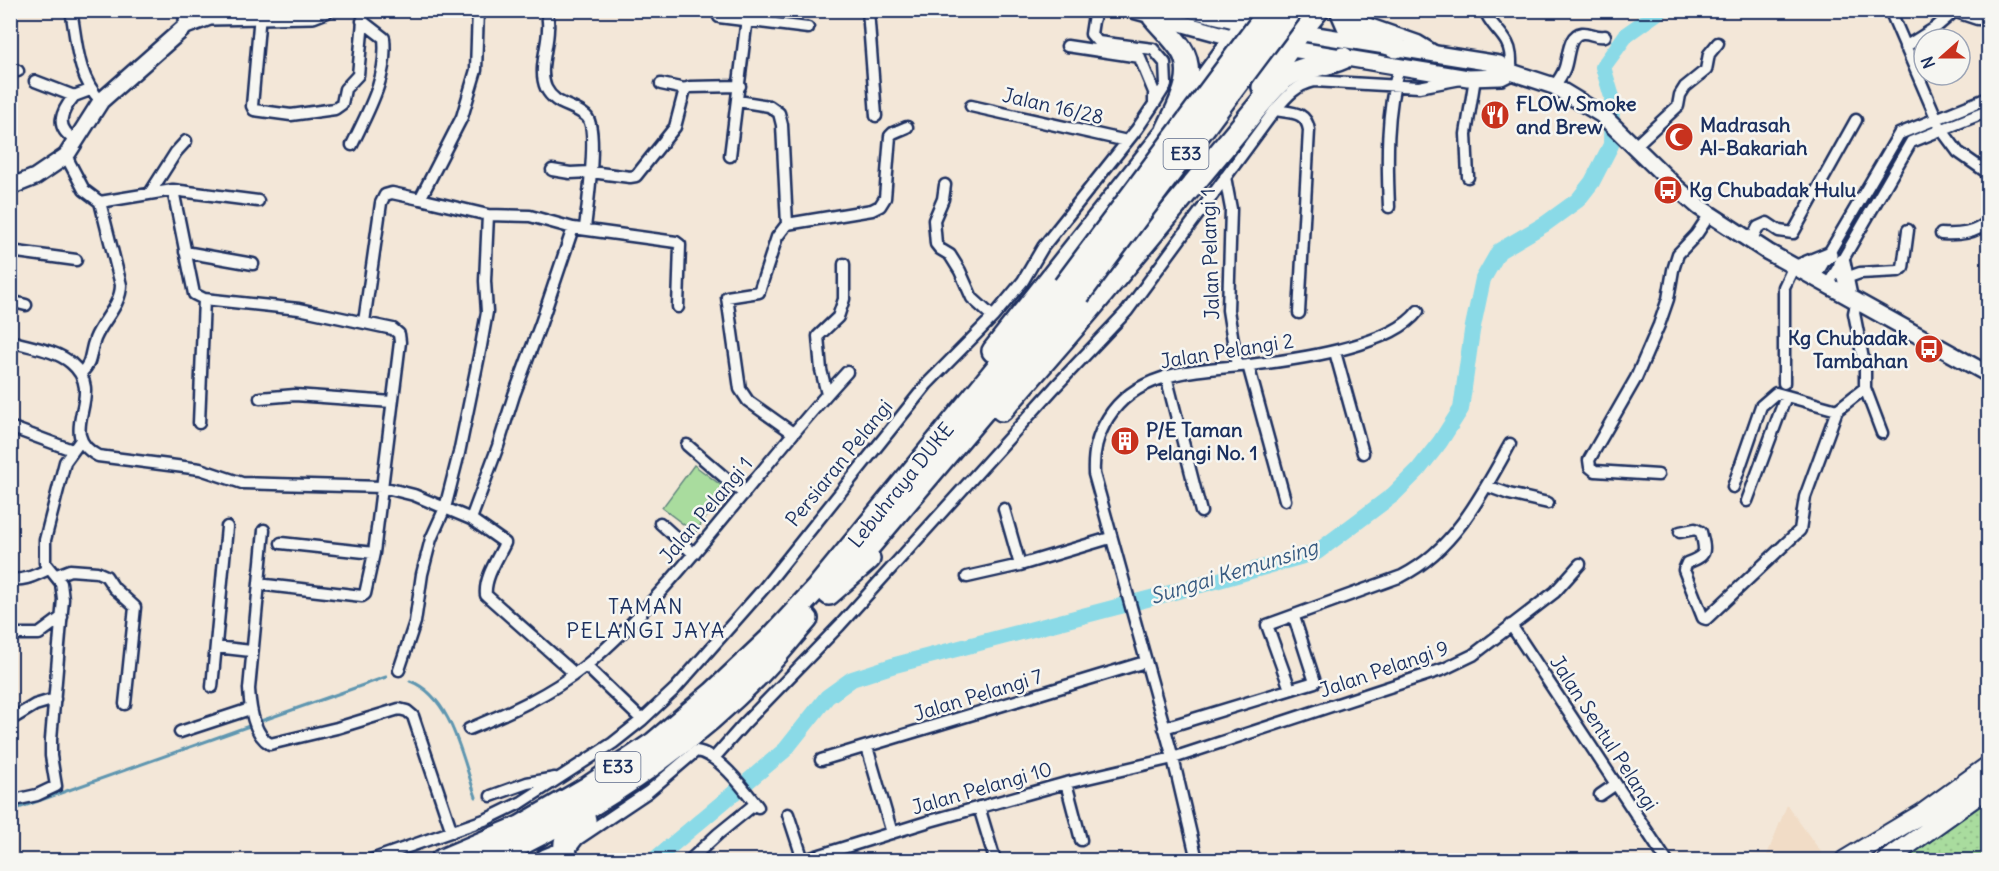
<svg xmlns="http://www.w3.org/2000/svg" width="1999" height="871" font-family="Delius,sans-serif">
<defs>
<pattern id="grass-dots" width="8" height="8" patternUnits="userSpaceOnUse" patternTransform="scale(1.5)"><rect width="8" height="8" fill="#a9dc9e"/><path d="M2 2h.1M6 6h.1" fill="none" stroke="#91bd8a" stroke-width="1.8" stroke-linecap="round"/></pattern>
</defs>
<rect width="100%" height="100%" fill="#f3e7d8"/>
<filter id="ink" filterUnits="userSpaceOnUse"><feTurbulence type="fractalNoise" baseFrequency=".0167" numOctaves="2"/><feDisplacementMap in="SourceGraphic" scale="12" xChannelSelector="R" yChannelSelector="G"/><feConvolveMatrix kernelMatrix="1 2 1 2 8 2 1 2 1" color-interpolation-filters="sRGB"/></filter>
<g filter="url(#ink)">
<!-- built -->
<path fill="#f1dcc6" d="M 1787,805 L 1826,859 L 1824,860 L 1765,860 Z"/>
<!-- grass -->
<path fill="url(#grass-dots)" stroke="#62867e" stroke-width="1.5" d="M 1985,803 L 1988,809 L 1988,860 L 1904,860 Z"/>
<!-- green -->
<path fill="#a9dc9e" stroke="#62867e" stroke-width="1.5" d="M 694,465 L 726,489 L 695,533 L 662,508 Z"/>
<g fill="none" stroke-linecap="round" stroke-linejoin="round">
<!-- stream -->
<path stroke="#5e96b0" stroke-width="3" d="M 410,681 C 452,697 462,758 476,797
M 258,722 L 386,677
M 10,811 L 252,725"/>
<!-- river -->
<path stroke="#8adae7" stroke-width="16" d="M 654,860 L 785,750 L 827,697 L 852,679 L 895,665 L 1212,582 L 1317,552 L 1393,495 L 1418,470 L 1440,442 L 1461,409 L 1472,331 L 1483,279 L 1499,251 L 1545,224 L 1578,200 L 1592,182 L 1611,145 L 1612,97 L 1603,67 L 1627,34 L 1661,10"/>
<!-- street casing -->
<g stroke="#1b2f5e" stroke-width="15">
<path id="street" d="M 71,10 C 77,43 77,77 101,101
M 183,10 L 186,26
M 478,10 L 476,70 L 462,117 L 420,199 L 488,215 L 530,216 L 573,228 L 676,242 L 680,245 L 678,307
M 547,10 C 547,16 549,23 548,29 C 548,47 538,70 546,88 C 555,106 572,104 586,116 C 599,126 587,210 585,228
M 868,10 L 876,116
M 1353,10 L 1361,21 L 1418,41 L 1436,52
M 1485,10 C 1489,24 1501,31 1507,43 C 1512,52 1511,62 1511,72
M 1890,10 L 1941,129 L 1958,152 L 1985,171 L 1988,177
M 1956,12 L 1977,19 L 1988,19
M 260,14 L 252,106 L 254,110 L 291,115 L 335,109 L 342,104 L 345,89 L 358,75 L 364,10
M 719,17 L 808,28
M 1067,46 L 1140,57
M 1905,47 L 1935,28 L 1956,10
M 1137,51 L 1154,92 L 1154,104
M 10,68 L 18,71
M 35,81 L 74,96 L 90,90
M 661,84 L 685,89
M 1554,86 C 1558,81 1562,75 1564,70 C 1569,59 1567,35 1582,33 C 1590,32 1596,38 1605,36
M 74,96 C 61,112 54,127 75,140
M 738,101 L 769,106 L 779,113 L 782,125 L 787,224
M 971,106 L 1127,141
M 1275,110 C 1292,113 1306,111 1309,130 L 1299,313
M 352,145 C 368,111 388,78 384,38 L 362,21
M 1635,146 L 1678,106 L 1680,95 L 1685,87 L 1706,70 L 1709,54 L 1718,43
M 66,156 L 84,190 L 100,202 L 173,190 L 258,201
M 730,156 L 748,10
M 552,170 L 570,173 L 591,172 L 630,177 L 636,176 L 675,127 L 685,89 L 690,87 L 740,86
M 1225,177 L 1231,209 L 1228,310 L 1237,366
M 1468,177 L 1466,134 L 1475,78
M 945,185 L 943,199 L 934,220 L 936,244 L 940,249 L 950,255 L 960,271 L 972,298 L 993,317
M 173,190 L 194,294 L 204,299 L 299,309 L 393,329 L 399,334 L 400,342 L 374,553 L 365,594 L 362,596 L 266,585
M 150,193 L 176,152 L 186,141
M 1389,207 C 1387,160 1386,112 1399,67
M 1941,234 C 1958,235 1976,234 1988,221
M 1751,241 L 1758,227 L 1767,223 L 1779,231 L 1793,233 L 1856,120
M 10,251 L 76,260
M 185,252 L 253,264
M 1815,277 L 1899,134 L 1988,98
M 1846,278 L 1860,273 L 1898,271 L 1903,268 L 1908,230
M 1828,285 L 1911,142 L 1988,111
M 1857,300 L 1854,313 L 1865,369 L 1865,388 L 1882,433
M 10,301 L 26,305
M 364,322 L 381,203 L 385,195 L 392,193 L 420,199
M 10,341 C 30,347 56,350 71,363 C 109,395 53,432 98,456 L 200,469 L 242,483 L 382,487 L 414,495 L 471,519 L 505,543 C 498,558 484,578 486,595 L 575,674
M 1335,352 L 1363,453
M 1248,365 L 1285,500
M 81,373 C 93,362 89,354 95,339 C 102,321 121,305 121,285 L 100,202
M 1166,376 L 1201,512
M 1784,383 L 1784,287 L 1794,266
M 827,394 L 821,370 L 818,336 L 838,317 L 844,299 L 844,264
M 260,398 L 295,395 L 392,402
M 199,423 L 204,299
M 10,427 L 72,450
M 793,433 L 748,401 L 740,389 L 727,297 L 759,292 L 777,237 L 787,224 L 872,210 L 880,206 L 885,198 L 890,136 L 893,133 L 907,127
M 687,445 L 744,494
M 1658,475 L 1595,471 L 1590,467 L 1589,460 L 1636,378 L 1659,325 L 1668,299 L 1673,270 L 1678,254 L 1696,235 L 1710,214
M 1487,486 L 1509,494 L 1548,503
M 1733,487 L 1761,406 L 1776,393 L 1837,410 L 1865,388
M 1747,501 L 1786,396
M 1004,509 L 1020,565
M 471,519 L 498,446 L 514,395 L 541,323 L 573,228
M 660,523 L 694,554
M 264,530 L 249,689 C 250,707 253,734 270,744 L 337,728 L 399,709 L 407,711 L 413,716 L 452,832
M 1680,532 L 1695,529 L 1701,532 C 1706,553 1707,555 1687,563 L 1684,570 L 1703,618 L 1706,619 L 1800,530 L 1805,497 L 1837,410
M 281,543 L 374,553
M 57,575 L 70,570 L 97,572 L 106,576 L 114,588 L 135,607 L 125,704
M 967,577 L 1020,565 L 1110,538
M 10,579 C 26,581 35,575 49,569
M 1511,625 L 1666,860
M 10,634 L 39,634 L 62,617
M 216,647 L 251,651
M 586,666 L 642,720
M 399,670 L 415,622 L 422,574 L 431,539 L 445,508 L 459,453 L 481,346 L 487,312 L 485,281 L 488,215
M 212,687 L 227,527
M 1290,689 L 1267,625 L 1402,576 C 1454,550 1483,493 1510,444
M 10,720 L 35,705 L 55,699
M 1164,728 L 1315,682 L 1294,617
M 469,729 C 510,712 549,695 584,667 C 616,642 644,610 671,580 C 731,512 785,439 847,372
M 180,732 L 250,709
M 867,747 L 892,833
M 714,758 L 744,724 L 840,625 L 1055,387 L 1127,311 L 1275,110 C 1287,96 1296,85 1314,81 L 1419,87 L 1461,79
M 821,760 L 1145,662
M 1066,783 L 1081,840
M 1600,795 L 1616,784
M 491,796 L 527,783 L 555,778
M 10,801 L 37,795 L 56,786 L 51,756 L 51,739 L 63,599 L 61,583 L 45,563 L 45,540 L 65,462 L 81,440
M 979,807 L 995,860
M 788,814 L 803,860
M 568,852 L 578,839 L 648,792 L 696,751 C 718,753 745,790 758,807
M 371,860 L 487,819 L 522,802 L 613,743 L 642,720 L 675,689 L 764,588 L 927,384 L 993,317 L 1023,281 L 1043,247 L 1137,129 L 1154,104 L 1166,85 L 1165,63 L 1153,49 L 1098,42 L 1091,34 L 1093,21 L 1097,10
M 690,860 L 718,834 L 755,804
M 804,860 L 930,821 L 1066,783 L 1173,758 L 1444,669 L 1473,655 L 1555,592 L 1580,564
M 1197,860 L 1173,758 L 1094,474 C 1093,452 1097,436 1108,418 C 1141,365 1211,371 1266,363 C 1297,359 1329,354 1360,344 C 1381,337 1404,329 1418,311"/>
</g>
<!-- secondary casing -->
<g stroke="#1b2f5e" stroke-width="20">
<path id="secondary" d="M 1133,10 L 1242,40
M 1192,10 L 1255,25
M 1291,31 L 1499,64 L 1511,72 L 1554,86 L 1602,115 L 1676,187 L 1699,207 L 1768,252 L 1988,374
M 1280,47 L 1468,78 L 1501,77 L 1511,72
M 10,187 L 35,177 L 66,156 L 101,101 L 186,26 L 210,17 L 313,15 L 326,10
M 1842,262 L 1849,296
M 1797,268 L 1829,255"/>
</g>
<!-- primary casing -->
<g stroke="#1b2f5e" stroke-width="22">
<path id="primary" d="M 1845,860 L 1923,813 L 1988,766
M 1887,860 L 1988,788"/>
</g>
<!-- highway casing -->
<g stroke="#1b2f5e" stroke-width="26">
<path id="highway" d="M 1341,10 L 1348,26 L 1396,47
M 1153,16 C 1162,27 1173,37 1181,49 C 1198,75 1178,106 1167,130
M 1204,81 L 1256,10
M 1263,87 L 1299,33 L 1318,10
M 993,351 L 1177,119
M 1002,410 L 1089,310 L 1268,94 C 1274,87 1281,79 1289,75 C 1306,65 1326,66 1343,58
M 855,563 L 1003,388 L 1079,295
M 829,594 L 869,559
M 442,860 L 520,827 L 587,788 L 654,743 L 713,693 L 770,639 L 817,588 L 1064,286
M 488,860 C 588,814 681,753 759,674 C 776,657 791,637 807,619
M 546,860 L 561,854 L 566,854 C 561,837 572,828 585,820"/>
</g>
<!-- street -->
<use href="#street" stroke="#f6f6f2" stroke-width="10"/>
<!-- secondary -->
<use href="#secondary" stroke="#f6f6f2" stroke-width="15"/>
<!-- primary -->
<use href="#primary" stroke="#f6f6f2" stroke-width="18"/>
<!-- highway -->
<use href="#highway" stroke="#f6f6f2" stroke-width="21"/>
<!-- highway-bridge casing -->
<g stroke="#1b2f5e" stroke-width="26" stroke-linecap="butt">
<path id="highway-bridge" d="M 1064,286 L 1270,10
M 1079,295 L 1292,10"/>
</g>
<!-- highway-bridge -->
<use href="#highway-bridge" stroke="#f6f6f2" stroke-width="21"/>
</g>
</g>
<!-- icons -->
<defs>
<g id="restaurant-disc" transform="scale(1.5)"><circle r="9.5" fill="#c8321e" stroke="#f6f6f2"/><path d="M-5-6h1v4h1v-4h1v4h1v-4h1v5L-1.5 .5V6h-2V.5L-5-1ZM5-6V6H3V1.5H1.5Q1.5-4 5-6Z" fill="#fff"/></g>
<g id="mosque-disc" transform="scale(1.5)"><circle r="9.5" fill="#c8321e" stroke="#f6f6f2"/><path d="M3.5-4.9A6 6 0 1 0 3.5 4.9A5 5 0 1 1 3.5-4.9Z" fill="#fff"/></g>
<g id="bus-disc" transform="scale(1.5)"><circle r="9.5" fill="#c8321e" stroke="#f6f6f2"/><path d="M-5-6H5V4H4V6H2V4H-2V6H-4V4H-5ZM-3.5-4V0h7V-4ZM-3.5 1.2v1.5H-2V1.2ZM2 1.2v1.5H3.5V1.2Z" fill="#fff"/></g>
<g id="building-disc" transform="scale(1.5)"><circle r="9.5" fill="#c8321e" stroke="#f6f6f2"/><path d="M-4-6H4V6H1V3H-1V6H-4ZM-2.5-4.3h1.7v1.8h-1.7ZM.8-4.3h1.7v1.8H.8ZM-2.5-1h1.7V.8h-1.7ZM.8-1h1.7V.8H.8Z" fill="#fff"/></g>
</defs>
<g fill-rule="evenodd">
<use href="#restaurant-disc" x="1495" y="115"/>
<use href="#mosque-disc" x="1679" y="137"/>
<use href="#bus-disc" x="1668" y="190"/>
<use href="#bus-disc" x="1929" y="349"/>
<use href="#building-disc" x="1125" y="441"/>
</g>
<g text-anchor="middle" stroke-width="5" stroke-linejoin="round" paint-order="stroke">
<!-- shield labels -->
<g fill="#f6f6f2" stroke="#5d6b8a" stroke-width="1.5">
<rect x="1163.5" y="139" width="45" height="30" rx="4.5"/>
<rect x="595.5" y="752" width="45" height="30" rx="4.5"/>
</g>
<g font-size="18" font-weight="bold" fill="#1b2f5e">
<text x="1186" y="160">E33</text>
<text x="618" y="773">E33</text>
</g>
<!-- poi labels -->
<g font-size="20" font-weight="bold" fill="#1b2f5e" stroke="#f6f6f2" text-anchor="start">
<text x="1516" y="111">FLOW Smoke<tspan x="1516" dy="23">and Brew</tspan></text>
<text x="1700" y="132">Madrasah<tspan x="1700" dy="23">Al-Bakariah</tspan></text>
<text x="1689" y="197">Kg Chubadak Hulu</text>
<text x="1908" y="345" text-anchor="end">Kg Chubadak<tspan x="1908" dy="23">Tambahan</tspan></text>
<text x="1146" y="437">P/E Taman<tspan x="1146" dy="23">Pelangi No. 1</tspan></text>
</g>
<!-- street labels -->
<g font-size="20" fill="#1b2f5e" stroke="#f6f6f2">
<text transform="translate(1053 106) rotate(13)" y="7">Jalan 16/28</text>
<text transform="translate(1210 254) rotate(-92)" y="7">Jalan Pelangi 1</text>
<text transform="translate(1227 351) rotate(-9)" y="7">Jalan Pelangi 2</text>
<text transform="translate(839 463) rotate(-51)" y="7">Persiaran Pelangi</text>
<text transform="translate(901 485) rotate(-51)" y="7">Lebuhraya DUKE</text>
<text transform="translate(706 510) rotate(-50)" y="7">Jalan Pelangi 1</text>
<text transform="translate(1384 669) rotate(-19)" y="7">Jalan Pelangi 9</text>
<text transform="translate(978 695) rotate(-17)" y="7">Jalan Pelangi 7</text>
<text transform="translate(1604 733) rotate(57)" y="7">Jalan Sentul Pelangi</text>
<text transform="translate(982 788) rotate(-16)" y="7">Jalan Pelangi 10</text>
</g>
<!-- water labels -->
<g font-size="21" font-style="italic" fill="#375a80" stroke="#f6f6f2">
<text transform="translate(1234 572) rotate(-17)" y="7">Sungai Kemunsing</text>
</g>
<!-- neighbourhood labels -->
<g font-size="21" letter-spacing="1.5" fill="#1b2f5e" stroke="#f6f6f2">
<text x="646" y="614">TAMAN<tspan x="646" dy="24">PELANGI JAYA</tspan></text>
</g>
</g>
<!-- margin -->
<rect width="1999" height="871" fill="none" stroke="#f6f6f2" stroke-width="36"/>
<rect x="18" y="18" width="1963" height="835" fill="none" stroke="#1b2f5e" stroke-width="2" filter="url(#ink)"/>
<!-- north arrow -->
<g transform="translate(1942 57) rotate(249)"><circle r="28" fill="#f6f6f2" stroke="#9ea6b7" stroke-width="1.5"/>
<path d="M0-4.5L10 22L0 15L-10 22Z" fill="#c8321e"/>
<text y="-9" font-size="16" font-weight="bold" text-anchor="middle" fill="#1b2f5e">N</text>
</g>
</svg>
